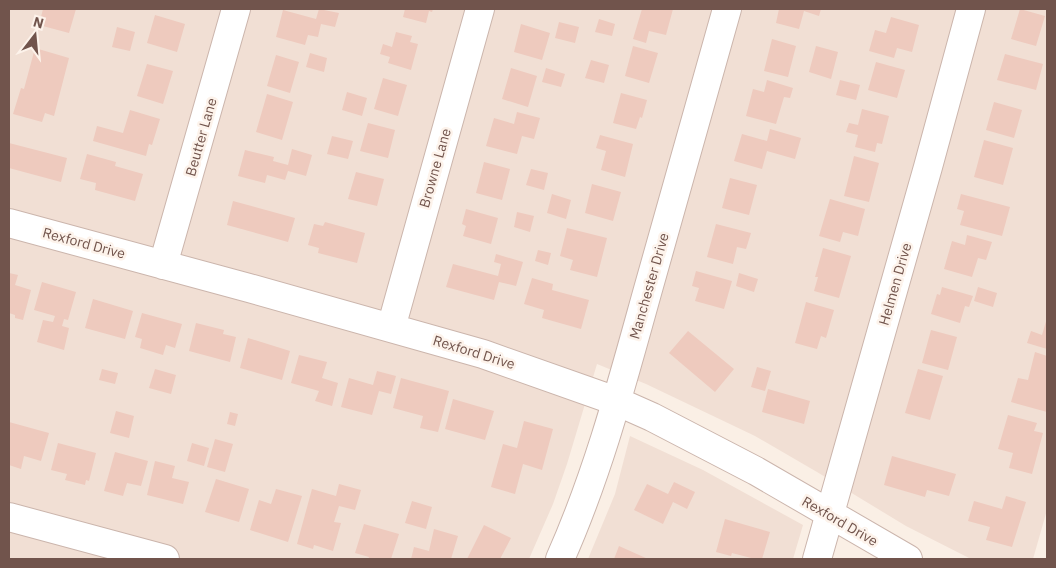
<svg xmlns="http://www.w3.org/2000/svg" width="1056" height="568" font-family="'IBM Plex Sans',sans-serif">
<rect width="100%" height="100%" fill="#faefe5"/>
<!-- residential -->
<path fill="#f1dfd4" d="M 9,9 L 1047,9 L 1047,510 L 1033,559 L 971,559 L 906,526 L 817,472 L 755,436 L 646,384 L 597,364 L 567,464 L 553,504 L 529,559 L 9,559 Z
M 630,436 L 703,470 L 803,525 L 793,559 L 588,559 L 615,494 Z"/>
<!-- building -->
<path fill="#eecabe" d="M 43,9 L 76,9 L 69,33 L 39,25 Z
M 319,9 L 339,13 L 335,27 L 321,24 L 318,37 L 308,35 L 305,45 L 276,37 L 283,10 L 316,19 Z
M 405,9 L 433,9 L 432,12 L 429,11 L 426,23 L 403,17 Z
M 642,9 L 673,9 L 666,35 L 649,31 L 646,43 L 633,39 Z
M 779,9 L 821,9 L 819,16 L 804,11 L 799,29 L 776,23 Z
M 1020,9 L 1045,16 L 1036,46 L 1011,39 Z
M 155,15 L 185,24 L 177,52 L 147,43 Z
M 891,17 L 919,25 L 912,52 L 897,48 L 894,58 L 869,51 L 875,30 L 886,33 Z
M 599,19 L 615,24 L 612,36 L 595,32 Z
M 559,22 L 579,27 L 575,43 L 555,38 Z
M 521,24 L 550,33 L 542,60 L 514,52 Z
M 117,27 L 135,32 L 130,51 L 112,47 Z
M 396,32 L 412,36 L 410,42 L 418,44 L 411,70 L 388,63 L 390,57 L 380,54 L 383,44 L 392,47 Z
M 772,39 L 796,46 L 788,77 L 764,71 Z
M 633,46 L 658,53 L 649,83 L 625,76 Z
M 816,46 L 838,52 L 831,79 L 809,72 Z
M 35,48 L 69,58 L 54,116 L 45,113 L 42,122 L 13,114 L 21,88 L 24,89 Z
M 310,53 L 327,58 L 324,72 L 306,67 Z
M 1005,54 L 1043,64 L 1036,90 L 997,80 Z
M 276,55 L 299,62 L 290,93 L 267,86 Z
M 591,60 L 609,65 L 604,83 L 585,78 Z
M 876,62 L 905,70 L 897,98 L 868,90 Z
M 147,64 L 173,71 L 163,104 L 137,96 Z
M 511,68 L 537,76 L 528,107 L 502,99 Z
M 546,68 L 565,74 L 561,87 L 542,82 Z
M 383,78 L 407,85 L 398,116 L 374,109 Z
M 767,80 L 793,88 L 790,98 L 784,97 L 776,124 L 746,116 L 753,89 L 764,92 Z
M 840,80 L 860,85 L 856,100 L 836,95 Z
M 347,92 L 367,98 L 362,116 L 342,110 Z
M 621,93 L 647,100 L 642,118 L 640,117 L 636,129 L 613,123 Z
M 267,94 L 293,102 L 282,140 L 256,132 Z
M 994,102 L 1022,110 L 1014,138 L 986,130 Z
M 862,109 L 889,116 L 882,144 L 877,143 L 875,152 L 855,147 L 858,135 L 846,132 L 849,123 L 858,125 Z
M 130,110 L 160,119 L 152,145 L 149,144 L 146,156 L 93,141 L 97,126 L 123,133 Z
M 517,112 L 540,118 L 534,139 L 522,136 L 517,154 L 486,146 L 494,118 L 514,124 Z
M 368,123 L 395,130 L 388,158 L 360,151 Z
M 770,129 L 801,138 L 795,159 L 767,151 L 762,169 L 734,161 L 742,134 L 767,141 Z
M 600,135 L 633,144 L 625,177 L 601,170 L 606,151 L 596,148 Z
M 332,136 L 353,141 L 348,159 L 327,154 Z
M 984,140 L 1013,148 L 1003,185 L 974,177 Z
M 9,143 L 67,158 L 61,182 L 9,168 Z
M 292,149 L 312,155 L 306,176 L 288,171 L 285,180 L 267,175 L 265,183 L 238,176 L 245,150 L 274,157 L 273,161 L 288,165 Z
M 87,154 L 116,162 L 115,166 L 143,174 L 135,201 L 95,190 L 96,183 L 80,179 Z
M 854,156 L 879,163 L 869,202 L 844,196 Z
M 484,162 L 510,169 L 502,200 L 476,193 Z
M 531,169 L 548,173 L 544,190 L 526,185 Z
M 356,172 L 384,179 L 377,206 L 348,199 Z
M 730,178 L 757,185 L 749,215 L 722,208 Z
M 592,184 L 621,192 L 613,221 L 585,213 Z
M 552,194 L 571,200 L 566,219 L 547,213 Z
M 961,194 L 1010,207 L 1002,236 L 960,225 L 964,211 L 957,209 Z
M 830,199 L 865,209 L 858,236 L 843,232 L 840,242 L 819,236 Z
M 233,201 L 295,218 L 288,242 L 227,225 Z
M 466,209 L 498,218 L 491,244 L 463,236 L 466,226 L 462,224 Z
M 517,212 L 534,216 L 530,232 L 514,227 Z
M 325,222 L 365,233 L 357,263 L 318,253 L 319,248 L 308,245 L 314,224 L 323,226 Z
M 716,224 L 751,233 L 746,249 L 737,247 L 733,264 L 707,257 Z
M 567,228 L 607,238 L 597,277 L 570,270 L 573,260 L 560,256 Z
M 967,235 L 992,242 L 986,260 L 978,258 L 972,277 L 944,269 L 952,241 L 965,245 Z
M 823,248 L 851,256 L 839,298 L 814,291 L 818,277 L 815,277 Z
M 538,250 L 551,253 L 548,265 L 535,261 Z
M 496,254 L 523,262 L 516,286 L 499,282 L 494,300 L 446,287 L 453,264 L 498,276 L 501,264 L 494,262 Z
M 696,271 L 732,281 L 724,309 L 695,301 L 699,288 L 692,286 Z
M 9,273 L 18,275 L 15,285 L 31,290 L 23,320 L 15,318 L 15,315 L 9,313 Z
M 739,273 L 758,279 L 754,292 L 736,286 Z
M 532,278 L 553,284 L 552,290 L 589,300 L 581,329 L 542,318 L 544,310 L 524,304 Z
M 42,282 L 76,292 L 68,320 L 64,319 L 62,326 L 69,328 L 64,350 L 37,342 L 43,320 L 53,322 L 55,316 L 34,310 Z
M 942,287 L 973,296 L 969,307 L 965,306 L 960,323 L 931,314 L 937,294 L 940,295 Z
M 978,287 L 997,293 L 993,307 L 974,301 Z
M 93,299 L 133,311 L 125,339 L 85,328 Z
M 806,302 L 834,310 L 826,338 L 821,336 L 817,349 L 795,343 Z
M 142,313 L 182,324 L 175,348 L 166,345 L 163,355 L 140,348 L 142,339 L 135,337 Z
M 1047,318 L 1047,349 L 1027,343 L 1031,331 L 1042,335 Z
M 196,323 L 224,330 L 223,334 L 236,337 L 230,362 L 189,351 Z
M 931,330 L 957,337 L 948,370 L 922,363 Z
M 688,331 L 734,369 L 715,392 L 669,353 Z
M 248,338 L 290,351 L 282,380 L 240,368 Z
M 1035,352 L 1047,356 L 1047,412 L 1011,402 L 1018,378 L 1028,380 Z
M 299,355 L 327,362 L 322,378 L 338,383 L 332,406 L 315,401 L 319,391 L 291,383 Z
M 757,367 L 771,371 L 765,391 L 751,387 Z
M 102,369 L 118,373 L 115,384 L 99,380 Z
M 155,369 L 176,375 L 171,394 L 149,388 Z
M 918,369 L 943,376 L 930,420 L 905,413 Z
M 377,371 L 396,376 L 391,394 L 379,391 L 372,415 L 341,407 L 349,378 L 373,385 Z
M 401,378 L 449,391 L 438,432 L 420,428 L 423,416 L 393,408 Z
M 768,389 L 810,401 L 804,424 L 762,412 Z
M 453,399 L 494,411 L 485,440 L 445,429 Z
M 116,411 L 134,416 L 129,438 L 110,433 Z
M 230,412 L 238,414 L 235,426 L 227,424 Z
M 1008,415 L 1037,423 L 1034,431 L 1043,433 L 1032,474 L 1009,468 L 1013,453 L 998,449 Z
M 524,421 L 553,429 L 542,470 L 523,464 L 515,494 L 491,487 L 503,444 L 517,448 Z
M 9,422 L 49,433 L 41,461 L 24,456 L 21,469 L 9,465 Z
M 215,439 L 233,444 L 225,472 L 207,467 Z
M 58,443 L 96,453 L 89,481 L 86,480 L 85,485 L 65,480 L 67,474 L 51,470 Z
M 192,443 L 209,448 L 204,466 L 187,461 Z
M 115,452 L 148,461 L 141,486 L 127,483 L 123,496 L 104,491 Z
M 892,456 L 956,474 L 949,496 L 927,490 L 925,497 L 884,485 Z
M 155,461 L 175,466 L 172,478 L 189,482 L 183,504 L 147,495 Z
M 216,479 L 249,489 L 239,522 L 205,512 Z
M 674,482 L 695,492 L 687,509 L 673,502 L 663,524 L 634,510 L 647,484 L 668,494 Z
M 339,484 L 361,490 L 355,510 L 339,506 L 334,522 L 341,523 L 333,551 L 314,545 L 313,549 L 297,544 L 312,489 L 336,496 Z
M 276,489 L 302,496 L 288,542 L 250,530 L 259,500 L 271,504 Z
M 1006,496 L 1026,502 L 1012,547 L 986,540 L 990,527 L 968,521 L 974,501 L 1002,509 Z
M 412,501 L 432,507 L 426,529 L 405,523 Z
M 725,519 L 770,532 L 762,559 L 755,559 L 732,553 L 731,556 L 716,552 Z
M 364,524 L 399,534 L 391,559 L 368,559 L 369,557 L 355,553 Z
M 484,525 L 511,538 L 500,559 L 467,559 Z
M 434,529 L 458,536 L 451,559 L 411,559 L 414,547 L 429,551 Z
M 619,546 L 648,559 L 614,559 Z"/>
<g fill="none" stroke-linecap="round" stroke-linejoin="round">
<!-- minor casing -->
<g stroke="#cbb5ac" stroke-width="30">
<path id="minor" d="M 9,223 L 249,288 L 483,354 L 616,401 L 652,417 L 756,471 L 908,559
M 163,265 L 236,9
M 391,328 L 480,9
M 9,517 L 165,559
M 560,559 C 598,474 622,383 647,293 C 674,198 700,104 727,9
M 817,559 L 928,167 L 971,9"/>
</g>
<!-- minor -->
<use href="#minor" stroke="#fff" stroke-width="28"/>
</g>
<g text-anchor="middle" stroke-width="5" stroke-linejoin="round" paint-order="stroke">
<!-- street labels -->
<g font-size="14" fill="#71544c" stroke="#fdf3eb">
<text transform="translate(201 137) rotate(-74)" y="5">Beutter Lane</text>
<text transform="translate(435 168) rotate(-74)" y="5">Browne Lane</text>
<text transform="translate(84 243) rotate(15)" y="5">Rexford Drive</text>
<text transform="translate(895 284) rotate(-74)" y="5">Helmen Drive</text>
<text transform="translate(649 286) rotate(-74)" y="5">Manchester Drive</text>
<text transform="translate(474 352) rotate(17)" y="5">Rexford Drive</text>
<text transform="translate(840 521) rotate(30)" y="5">Rexford Drive</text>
</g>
</g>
<!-- border -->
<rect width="1056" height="568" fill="none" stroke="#71544c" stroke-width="20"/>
<!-- north arrow -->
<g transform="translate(35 35) rotate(16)" stroke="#fdf3eb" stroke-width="4" paint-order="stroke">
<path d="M0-4L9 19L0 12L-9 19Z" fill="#71544c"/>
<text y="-8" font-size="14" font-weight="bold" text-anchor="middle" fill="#71544c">N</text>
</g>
</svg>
